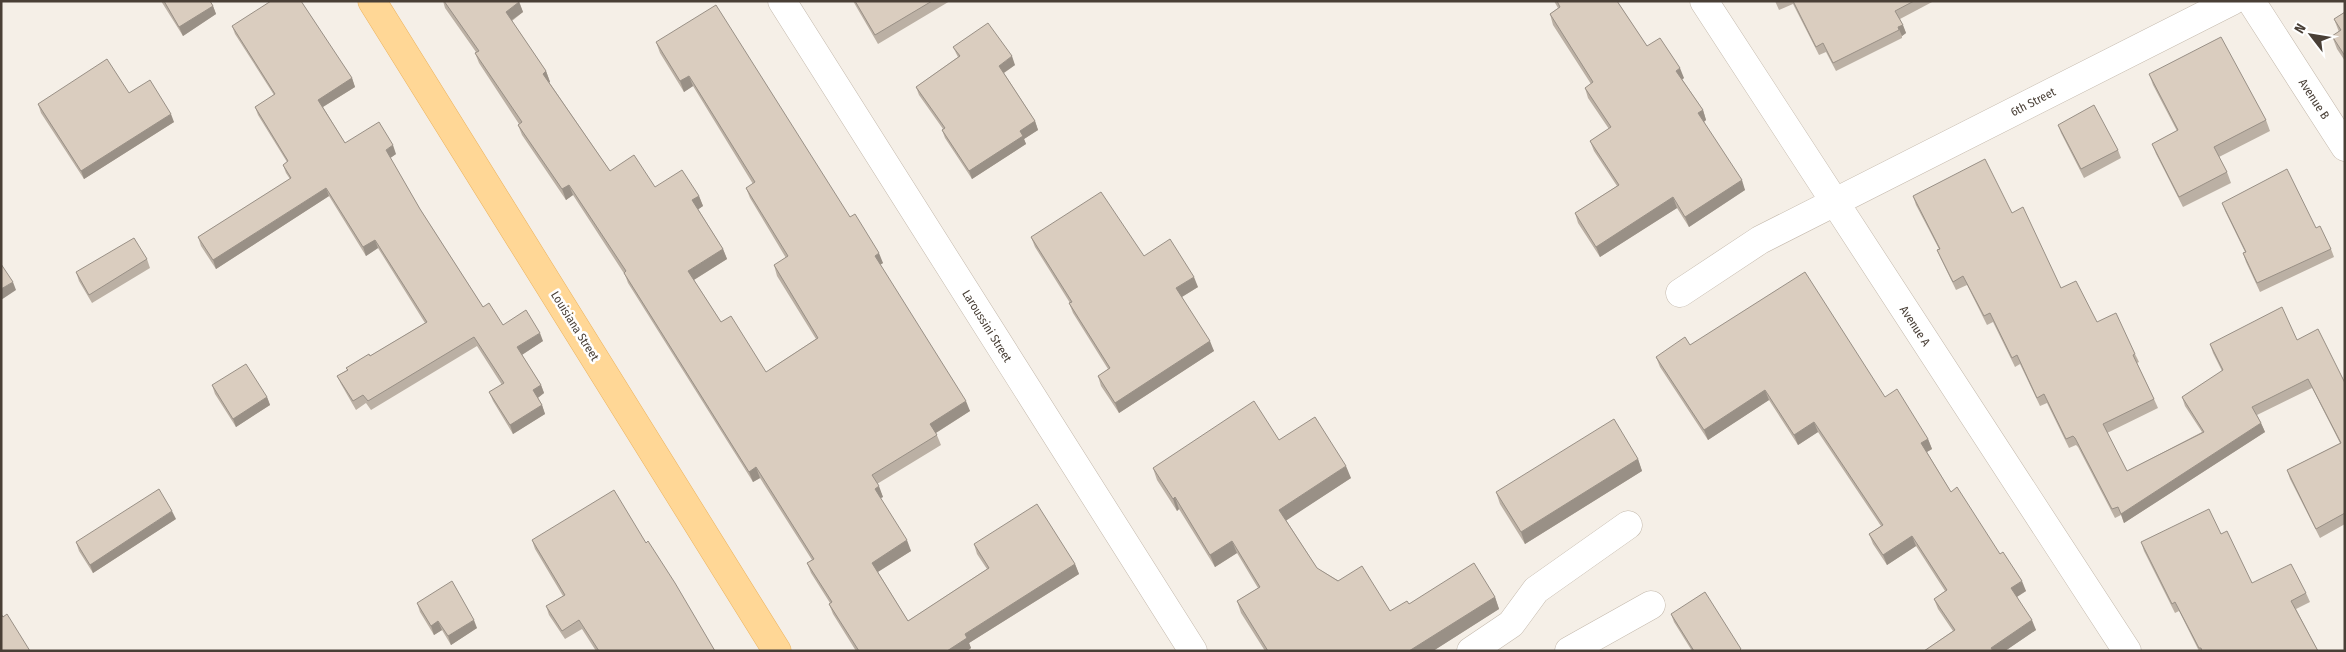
<svg xmlns="http://www.w3.org/2000/svg" width="2346" height="652" font-family="'Fira Sans Condensed',sans-serif">
<rect width="100%" height="100%" fill="#f5efe7"/>
<g fill="none" stroke-linecap="round" stroke-linejoin="round">
<!-- minor casing -->
<g stroke="#c4b9ac" stroke-width="29">
<path id="minor" d="M 782,1 L 1193,651
M 1704,1 L 2127,651
M 2251,1 L 2345,147
M 1680,293 L 1760,240 L 2232,1
M 1471,651 L 1511,624 L 1536,590 L 1628,525
M 1569,651 L 1651,605"/>
</g>
<!-- major casing -->
<g stroke="#ecb35e" stroke-width="29">
<path id="major" d="M 372,1 L 777,651"/>
</g>
<!-- minor -->
<use href="#minor" stroke="#fff" stroke-width="28"/>
<!-- major -->
<use href="#major" stroke="#ffd796" stroke-width="28"/>
</g>
<!-- wall -->
<path fill="#bbb0a4" d="M 161,1 L 210,1 L 213,6 L 216,14 L 183,36 Z
M 443,1 L 519,1 L 523,12 L 512,21 L 546,71 L 550,82 L 549,82 L 610,171 L 655,187 L 699,196 L 703,206 L 698,209 L 723,249 L 727,259 L 694,280 L 721,322 L 766,372 L 816,339 L 777,276 L 774,265 L 786,258 L 750,198 L 746,188 L 753,184 L 693,86 L 684,92 L 660,53 L 656,42 L 850,217 L 883,263 L 880,265 L 970,411 L 936,433 L 941,445 L 877,484 L 883,497 L 880,498 L 911,551 L 878,572 L 908,621 L 987,569 L 977,554 L 974,544 L 1075,564 L 1079,574 L 969,643 L 971,648 L 967,651 L 856,651 L 833,614 L 829,604 L 830,603 L 811,573 L 807,563 L 812,560 L 760,478 L 753,482 L 628,283 L 625,275 L 573,195 L 566,200 L 522,135 L 518,125 L 519,124 L 479,63 L 475,53 L 476,52 L 445,8 Z
M 853,1 L 950,1 L 878,44 Z
M 1554,1 L 1617,1 L 1647,46 L 1684,78 L 1682,79 L 1703,110 L 1706,120 L 1704,122 L 1745,190 L 1689,227 L 1677,208 L 1600,257 L 1578,223 L 1575,213 L 1617,186 L 1594,151 L 1590,141 L 1609,129 L 1588,98 L 1585,88 L 1591,84 L 1553,25 L 1550,14 L 1558,8 Z
M 1775,1 L 1934,1 L 1900,19 L 1906,33 L 1902,36 L 1902,38 L 1836,71 L 1826,52 L 1819,55 L 1793,4 L 1779,10 Z
M 2345,12 L 2345,61 L 2337,49 L 2332,36 L 2339,32 L 2334,19 Z
M 232,26 L 352,78 L 355,87 L 323,107 L 345,143 L 396,154 L 390,158 L 420,209 L 483,307 L 503,325 L 543,341 L 522,355 L 541,385 L 544,393 L 538,398 L 542,405 L 545,414 L 513,434 L 493,401 L 489,392 L 502,385 L 477,346 L 371,410 L 366,403 L 356,410 L 341,384 L 337,376 L 347,370 L 346,368 L 370,356 L 425,323 L 378,248 L 366,256 L 329,196 L 216,269 L 201,246 L 198,237 L 290,179 L 286,173 L 283,165 L 287,162 L 258,115 L 255,107 L 274,95 L 235,34 Z
M 953,47 L 1015,65 L 1004,73 L 1035,121 L 1038,130 L 1024,139 L 1026,144 L 972,179 L 945,138 L 942,130 L 943,129 L 919,95 L 916,87 L 958,57 Z
M 2149,74 L 2266,120 L 2270,131 L 2219,157 L 2227,172 L 2231,183 L 2183,207 L 2156,154 L 2152,144 L 2177,131 L 2153,85 Z
M 129,93 L 174,122 L 84,179 L 41,113 L 38,104 Z
M 2058,125 L 2118,150 L 2121,158 L 2084,178 L 2061,133 Z
M 1913,196 L 2012,213 L 2061,288 L 2097,322 L 2135,354 L 2139,362 L 2137,363 L 2154,399 L 2158,408 L 2107,433 L 2127,471 L 2202,432 L 2185,406 L 2182,397 L 2222,371 L 2213,353 L 2210,344 L 2297,340 L 2345,383 L 2345,524 L 2320,538 L 2290,479 L 2287,470 L 2340,443 L 2312,388 L 2257,415 L 2261,423 L 2265,432 L 2124,523 L 2121,515 L 2115,518 L 2078,447 L 2076,445 L 2069,448 L 2047,403 L 2040,406 L 2020,364 L 2015,367 L 1993,322 L 1987,325 L 1967,285 L 1956,290 L 1941,259 L 1937,250 L 1939,249 L 1916,205 Z
M 2222,203 L 2316,228 L 2331,249 L 2334,257 L 2260,292 L 2246,262 L 2243,253 L 2245,252 L 2225,211 Z
M 1031,237 L 1144,256 L 1198,287 L 1182,297 L 1214,351 L 1119,413 L 1101,386 L 1098,376 L 1108,369 L 1073,313 L 1069,303 L 1070,303 L 1035,247 Z
M 147,259 L 150,268 L 92,303 L 79,281 L 76,272 Z
M 1690,345 L 1885,397 L 1928,439 L 1932,449 L 1927,452 L 1951,492 L 2000,554 L 2026,591 L 2017,597 L 2036,630 L 2005,651 L 1924,651 L 1953,631 L 1938,609 L 1934,599 L 1945,591 L 1916,546 L 1887,565 L 1873,544 L 1869,534 L 1881,526 L 1818,432 L 1798,445 L 1769,400 L 1708,440 L 1660,367 L 1656,357 Z
M 212,385 L 267,397 L 270,405 L 236,427 L 215,394 Z
M 1279,440 L 1351,478 L 1286,520 L 1317,568 L 1390,611 L 1409,604 L 1495,597 L 1499,609 L 1433,651 L 1265,651 L 1241,613 L 1237,601 L 1258,588 L 1237,553 L 1215,567 L 1179,509 L 1177,511 L 1157,480 L 1153,468 Z
M 1638,459 L 1642,471 L 1525,544 L 1500,504 L 1496,492 Z
M 176,519 L 93,573 L 79,551 L 76,542 Z
M 2221,534 L 2252,583 L 2306,593 L 2310,602 L 2296,609 L 2318,651 L 2199,651 L 2179,611 L 2175,613 L 2144,551 L 2141,542 Z
M 532,540 L 646,543 L 715,651 L 596,651 L 582,629 L 565,639 L 549,615 L 546,606 L 563,596 L 535,549 Z
M 417,603 L 477,628 L 451,645 L 442,630 L 434,635 L 420,612 Z
M 1671,614 L 1742,651 L 1692,651 L 1674,622 Z"/>
<!-- shaded-wall -->
<path fill="#999086" d="M 519,2 L 523,12 L 509,22 L 506,12 Z
M 213,6 L 216,14 L 183,36 L 179,27 Z
M 1903,25 L 1906,33 L 1902,36 L 1898,27 Z
M 1012,56 L 1015,65 L 1002,74 L 999,66 Z
M 1680,68 L 1684,78 L 1680,81 L 1676,71 Z
M 546,71 L 550,82 L 546,84 L 543,74 Z
M 689,76 L 693,86 L 684,92 L 680,81 Z
M 352,78 L 355,87 L 321,108 L 318,100 Z
M 1703,110 L 1706,120 L 1702,123 L 1698,113 Z
M 171,114 L 174,122 L 84,179 L 81,171 Z
M 1035,121 L 1038,130 L 1024,139 L 1026,144 L 972,179 L 969,171 L 1020,131 Z
M 393,145 L 396,154 L 389,159 L 386,150 Z
M 1742,180 L 1745,190 L 1689,227 L 1685,217 Z
M 569,185 L 573,195 L 566,200 L 562,189 Z
M 326,188 L 329,196 L 216,269 L 213,260 Z
M 699,196 L 703,206 L 696,211 L 692,200 Z
M 1673,197 L 1677,208 L 1600,257 L 1596,247 Z
M 375,240 L 378,248 L 366,256 L 363,247 Z
M 723,249 L 727,259 L 692,281 L 688,271 Z
M 879,253 L 883,263 L 878,266 L 875,256 Z
M 1194,277 L 1198,287 L 1180,298 L 1176,288 Z
M 13,282 L 16,290 L 1,300 L 1,289 Z
M 540,333 L 543,341 L 520,356 L 517,347 Z
M 1210,341 L 1214,351 L 1119,413 L 1115,403 Z
M 541,385 L 544,393 L 536,399 L 533,390 Z
M 1765,390 L 1769,400 L 1708,440 L 1704,430 Z
M 267,397 L 270,405 L 236,427 L 233,419 Z
M 966,401 L 970,411 L 934,434 L 930,424 Z
M 542,405 L 545,414 L 513,434 L 510,425 Z
M 1814,422 L 1818,432 L 1798,445 L 1794,435 Z
M 2261,423 L 2265,432 L 2124,523 L 2121,514 Z
M 1928,439 L 1932,449 L 1925,453 L 1921,443 Z
M 1638,459 L 1642,471 L 1525,544 L 1521,532 Z
M 1346,466 L 1351,478 L 1284,522 L 1279,510 Z
M 756,467 L 760,478 L 753,482 L 749,472 Z
M 879,486 L 883,497 L 879,499 L 875,489 Z
M 1175,497 L 1179,509 L 1177,511 L 1173,499 Z
M 172,511 L 176,519 L 93,573 L 90,565 Z
M 1912,536 L 1916,546 L 1887,565 L 1883,555 Z
M 907,540 L 911,551 L 876,573 L 872,563 Z
M 1232,541 L 1237,553 L 1215,567 L 1210,555 Z
M 1075,564 L 1079,574 L 969,643 L 971,648 L 967,651 L 947,651 L 965,634 Z
M 2022,581 L 2026,591 L 2015,598 L 2011,588 Z
M 1495,597 L 1499,609 L 1433,651 L 1409,651 Z
M 474,620 L 477,628 L 451,645 L 448,636 Z
M 2032,620 L 2036,630 L 2005,651 L 1992,651 L 1991,648 Z
M 438,621 L 442,630 L 434,635 L 431,626 Z"/>
<!-- building -->
<path fill="#dacdbf" stroke="#999086" d="M 164,1 L 210,1 L 213,6 L 179,27 Z
M 271,1 L 301,1 L 352,78 L 318,100 L 345,143 L 379,122 L 393,145 L 386,150 L 420,209 L 483,307 L 489,303 L 503,325 L 526,310 L 540,333 L 517,347 L 541,385 L 533,390 L 542,405 L 510,425 L 489,392 L 504,383 L 474,337 L 368,401 L 363,395 L 353,401 L 337,376 L 348,370 L 346,368 L 369,354 L 370,356 L 427,322 L 375,240 L 363,247 L 326,188 L 213,260 L 198,237 L 291,178 L 283,165 L 288,161 L 255,107 L 275,94 L 232,26 Z
M 444,1 L 519,1 L 519,2 L 506,12 L 546,71 L 543,74 L 610,171 L 634,155 L 655,187 L 682,170 L 699,196 L 692,200 L 723,249 L 688,271 L 721,322 L 731,316 L 766,372 L 818,338 L 774,265 L 788,256 L 746,188 L 755,182 L 689,76 L 680,81 L 656,42 L 716,5 L 850,217 L 855,214 L 879,253 L 875,256 L 966,401 L 930,424 L 937,435 L 872,475 L 879,486 L 875,489 L 907,540 L 872,563 L 908,621 L 989,568 L 974,544 L 1037,504 L 1075,564 L 965,634 L 967,638 L 947,651 L 859,651 L 829,604 L 832,602 L 807,563 L 814,559 L 756,467 L 749,472 L 624,273 L 626,271 L 569,185 L 562,189 L 518,125 L 522,122 L 475,53 L 479,51 Z
M 855,1 L 932,1 L 875,35 Z
M 1557,1 L 1617,1 L 1647,46 L 1660,38 L 1680,68 L 1676,71 L 1703,110 L 1698,113 L 1742,180 L 1685,217 L 1673,197 L 1596,247 L 1575,213 L 1619,185 L 1590,141 L 1611,127 L 1585,88 L 1593,82 L 1550,14 L 1560,7 Z
M 1793,1 L 1914,1 L 1895,11 L 1903,25 L 1898,27 L 1899,30 L 1833,63 L 1823,43 L 1816,47 Z
M 2345,12 L 2345,56 L 2332,36 L 2341,30 L 2334,19 Z
M 988,23 L 1012,56 L 999,66 L 1035,121 L 1020,131 L 1023,136 L 969,171 L 942,130 L 945,128 L 916,87 L 960,56 L 953,47 Z
M 2221,37 L 2266,120 L 2214,147 L 2227,172 L 2179,197 L 2152,144 L 2178,130 L 2149,74 Z
M 107,59 L 129,93 L 150,80 L 171,114 L 81,171 L 38,104 Z
M 2094,105 L 2118,150 L 2081,169 L 2058,125 Z
M 1985,159 L 2012,213 L 2023,207 L 2061,288 L 2076,281 L 2097,322 L 2116,313 L 2135,354 L 2133,355 L 2154,399 L 2103,424 L 2127,471 L 2204,432 L 2182,397 L 2223,370 L 2210,344 L 2282,307 L 2297,340 L 2318,329 L 2345,383 L 2345,513 L 2316,529 L 2287,470 L 2341,443 L 2308,379 L 2252,407 L 2261,423 L 2121,514 L 2118,507 L 2112,509 L 2075,438 L 2073,436 L 2066,439 L 2044,394 L 2037,398 L 2017,355 L 2012,358 L 1990,313 L 1984,316 L 1963,276 L 1953,282 L 1937,250 L 1940,249 L 1913,196 Z
M 2287,169 L 2316,228 L 2320,226 L 2331,249 L 2257,283 L 2243,253 L 2246,252 L 2222,203 Z
M 1101,192 L 1144,256 L 1170,239 L 1194,277 L 1176,288 L 1210,341 L 1115,403 L 1098,376 L 1110,368 L 1069,303 L 1072,302 L 1031,237 Z
M 134,238 L 147,259 L 89,295 L 76,272 Z
M 1,264 L 13,282 L 1,289 Z
M 1805,272 L 1885,397 L 1897,389 L 1928,439 L 1921,443 L 1951,492 L 1957,487 L 2000,554 L 2003,552 L 2022,581 L 2011,588 L 2032,620 L 1991,648 L 1993,651 L 1924,651 L 1955,630 L 1934,599 L 1947,590 L 1912,536 L 1883,555 L 1869,534 L 1883,525 L 1814,422 L 1794,435 L 1765,390 L 1704,430 L 1656,357 L 1685,337 L 1690,345 Z
M 246,364 L 267,397 L 233,419 L 212,385 Z
M 1254,401 L 1279,440 L 1315,417 L 1346,466 L 1279,510 L 1317,568 L 1338,581 L 1362,566 L 1390,611 L 1407,601 L 1409,604 L 1474,563 L 1495,597 L 1409,651 L 1268,651 L 1237,601 L 1260,587 L 1232,541 L 1210,555 L 1175,497 L 1173,499 L 1153,468 Z
M 1614,419 L 1638,459 L 1521,532 L 1496,492 Z
M 159,489 L 172,511 L 90,565 L 76,542 Z
M 614,490 L 646,543 L 648,541 L 675,583 L 715,651 L 599,651 L 579,620 L 562,631 L 546,606 L 565,595 L 532,540 Z
M 2209,509 L 2221,534 L 2227,531 L 2252,583 L 2291,564 L 2306,593 L 2291,601 L 2318,651 L 2202,651 L 2201,648 L 2199,648 L 2175,602 L 2172,604 L 2141,542 Z
M 452,581 L 474,620 L 448,636 L 438,621 L 431,626 L 417,603 Z
M 1705,592 L 1741,649 L 1739,651 L 1694,651 L 1671,614 Z
M 1,614 L 3,617 L 7,614 L 30,651 L 1,651 Z"/>
<g text-anchor="middle" stroke-width="5" stroke-linejoin="round" paint-order="stroke">
<!-- street labels -->
<g font-size="12" fill="#493f36" stroke="#fff">
<text transform="translate(2314 99) rotate(57)" y="4">Avenue B</text>
<text transform="translate(2033 102) rotate(-27)" y="4">6th Street</text>
<text transform="translate(575 326) rotate(58)" y="4">Louisiana Street</text>
<text transform="translate(987 326) rotate(58)" y="4">Laroussini Street</text>
<text transform="translate(1915 326) rotate(57)" y="4">Avenue A</text>
</g>
</g>
<!-- border -->
<rect width="2346" height="652" fill="none" stroke="#493f36" stroke-width="5"/>
<!-- north arrow -->
<g transform="translate(2311 35) rotate(301)" stroke="#ffffff" stroke-width="4" paint-order="stroke">
<path d="M0-4L9 19L0 12L-9 19Z" fill="#493f36"/>
<text y="-8" font-size="14" font-weight="bold" text-anchor="middle" fill="#493f36">N</text>
</g>
</svg>
